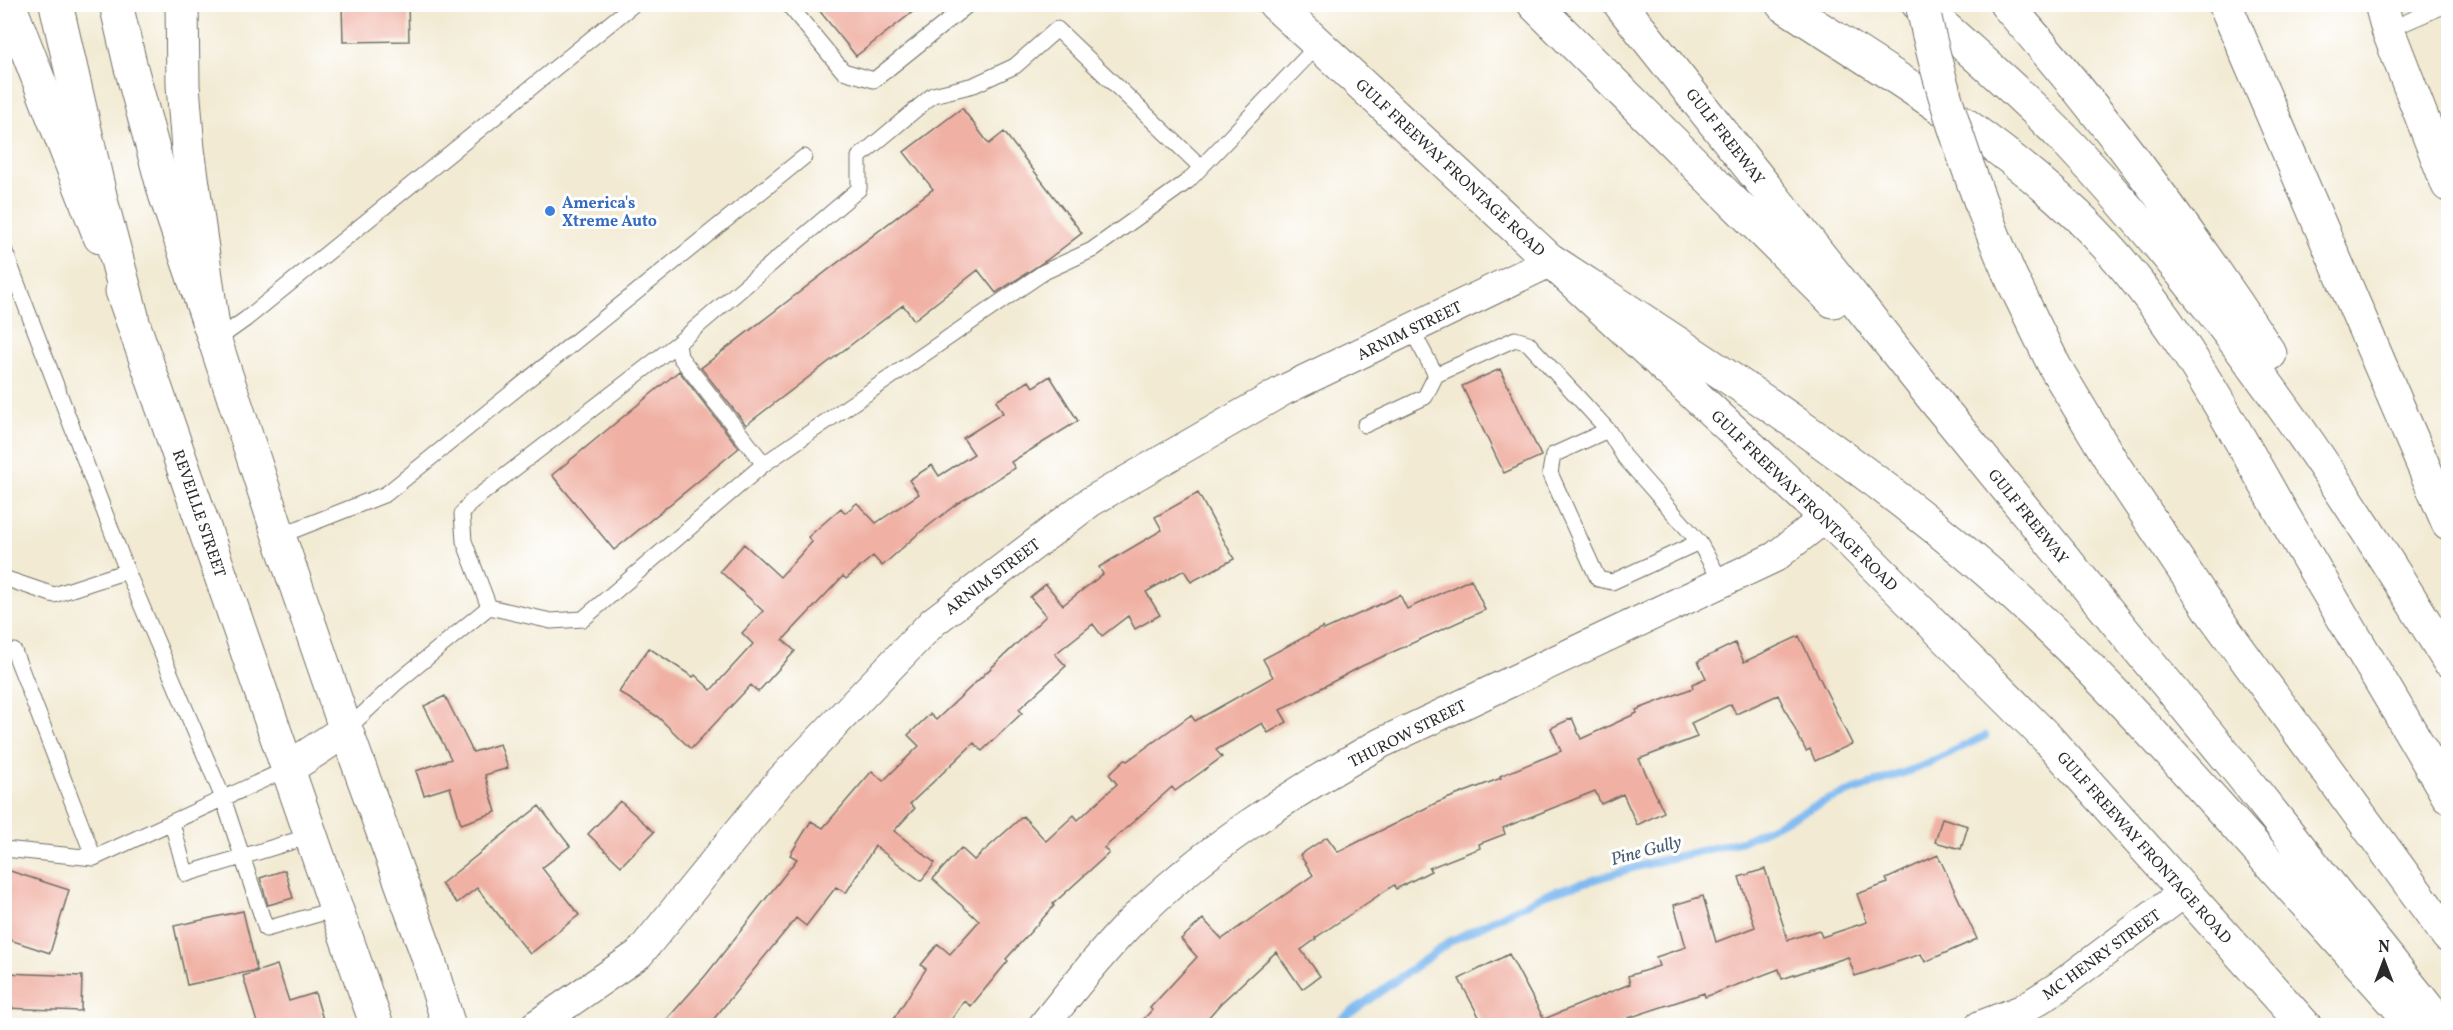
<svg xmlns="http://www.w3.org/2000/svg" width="2453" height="1030" font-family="Vollkorn,serif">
<rect width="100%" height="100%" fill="#fff"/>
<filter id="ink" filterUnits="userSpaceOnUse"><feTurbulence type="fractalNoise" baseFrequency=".0167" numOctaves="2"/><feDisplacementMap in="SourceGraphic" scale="12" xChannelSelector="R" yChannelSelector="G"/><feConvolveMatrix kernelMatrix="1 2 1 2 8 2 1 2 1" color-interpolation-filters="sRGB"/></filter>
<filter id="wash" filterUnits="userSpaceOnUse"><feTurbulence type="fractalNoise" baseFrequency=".008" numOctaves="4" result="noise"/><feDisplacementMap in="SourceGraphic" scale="24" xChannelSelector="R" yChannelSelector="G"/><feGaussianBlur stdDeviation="1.35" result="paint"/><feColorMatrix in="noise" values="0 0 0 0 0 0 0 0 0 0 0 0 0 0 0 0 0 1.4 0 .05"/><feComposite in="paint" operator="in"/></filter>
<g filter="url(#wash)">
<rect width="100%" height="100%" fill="#f2ead3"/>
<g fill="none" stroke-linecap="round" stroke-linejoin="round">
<!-- stream -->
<path stroke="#7eb9f0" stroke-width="8" d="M 1332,1026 L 1451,941 L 1546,894 L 1643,865 L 1742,841 L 1830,799 L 1920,767 L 1985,736"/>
</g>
<g id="blocks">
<!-- building -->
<path fill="#f0b1a4" d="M 342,4 L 408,4 L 409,41 L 343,42 Z
M 814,4 L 923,4 L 856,56 Z
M 962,108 L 989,144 L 1004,132 L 1082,233 L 1047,260 L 996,293 L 978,270 L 914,320 L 903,305 L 746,425 L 701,368 L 933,189 L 904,152 Z
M 1500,369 L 1541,456 L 1504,473 L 1462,386 Z
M 679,371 L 739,448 L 614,550 L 552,475 Z
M 1050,376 L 1078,421 L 1011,462 L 1015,468 L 958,503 L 918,534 L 882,566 L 873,556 L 846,579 L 843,576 L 783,640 L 795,651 L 758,692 L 751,685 L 691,749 L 658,717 L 619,692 L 649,648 L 693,677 L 695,675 L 711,690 L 753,644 L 742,633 L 763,611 L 720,571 L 744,544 L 780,577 L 812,542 L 808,537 L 841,508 L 845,513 L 857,503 L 876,523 L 919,494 L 909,480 L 932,465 L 939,476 L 974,454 L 963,438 L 1003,413 L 996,401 L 1029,381 L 1033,387 Z
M 1198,493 L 1234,559 L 1191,582 L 1184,570 L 1146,592 L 1160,615 L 1135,629 L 1128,616 L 1102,636 L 1093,624 L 1055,654 L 1066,666 L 1019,709 L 1022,713 L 982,751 L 974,743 L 910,804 L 915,808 L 894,831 L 935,863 L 921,881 L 875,846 L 846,893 L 836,887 L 806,926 L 796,918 L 708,1026 L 661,1026 L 706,975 L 797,859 L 790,855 L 811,821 L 823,828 L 872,771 L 883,781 L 919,746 L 908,735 L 930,714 L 936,720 L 1046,616 L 1030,597 L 1046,584 L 1063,605 L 1103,574 L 1099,567 L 1162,530 L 1155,517 Z
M 1471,579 L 1485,610 L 1362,666 L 1280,710 L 1287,722 L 1268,733 L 1262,723 L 1216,750 L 1222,757 L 1175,791 L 1172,787 L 1104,848 L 1109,853 L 1053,904 L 1054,906 L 1006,959 L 1008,961 L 971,1006 L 964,1001 L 947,1026 L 889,1026 L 926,969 L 921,965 L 938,944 L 950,954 L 979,921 L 933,879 L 961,848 L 974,860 L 1023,816 L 1046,841 L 1074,815 L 1078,820 L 1117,784 L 1109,774 L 1125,759 L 1127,761 L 1191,715 L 1195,721 L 1273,677 L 1263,659 L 1323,627 L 1324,630 L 1400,595 L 1407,609 Z
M 1799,636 L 1852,744 L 1815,761 L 1810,749 L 1806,751 L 1778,695 L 1736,714 L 1731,704 L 1691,723 L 1697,737 L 1639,759 L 1664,812 L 1637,825 L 1623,794 L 1601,804 L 1595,791 L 1503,828 L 1505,834 L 1479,844 L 1480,848 L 1429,868 L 1431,871 L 1396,889 L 1394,885 L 1315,938 L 1316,939 L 1301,950 L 1320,976 L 1302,989 L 1276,952 L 1221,1003 L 1201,1026 L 1137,1026 L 1152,1010 L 1150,1008 L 1197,957 L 1181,939 L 1203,919 L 1222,939 L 1313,875 L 1300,855 L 1327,837 L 1338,852 L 1436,803 L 1501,778 L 1500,776 L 1561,751 L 1551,728 L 1572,718 L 1581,739 L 1637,713 L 1636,710 L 1693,688 L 1692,684 L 1706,678 L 1698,661 L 1735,643 L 1744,662 Z
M 445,696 L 473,752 L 500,744 L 508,768 L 485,775 L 496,812 L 461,824 L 450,787 L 424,795 L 416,771 L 451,759 L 424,706 Z
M 620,801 L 654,832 L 621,866 L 588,834 Z
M 539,806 L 570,846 L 542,868 L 579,915 L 530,954 L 477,888 L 457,903 L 441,884 Z
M 1942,818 L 1968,826 L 1961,849 L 1935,842 Z
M 1938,855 L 1977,939 L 1925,962 L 1921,954 L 1855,976 L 1848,957 L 1782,979 L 1779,969 L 1705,997 L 1704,993 L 1628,1018 L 1629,1019 L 1614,1026 L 1484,1026 L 1459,979 L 1509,954 L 1544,1019 L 1630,984 L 1628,976 L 1659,966 L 1656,957 L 1686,947 L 1674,905 L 1703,896 L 1716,942 L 1755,927 L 1739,877 L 1765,869 L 1788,940 L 1819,930 L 1822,937 L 1867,922 L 1857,894 L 1888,883 L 1886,879 Z
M 4,869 L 69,890 L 50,953 L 4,938 Z
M 285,870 L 293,898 L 268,905 L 260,878 Z
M 243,911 L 257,970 L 187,985 L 174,926 Z
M 277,965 L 289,1001 L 315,993 L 325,1026 L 258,1026 L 243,976 Z
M 4,973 L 82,976 L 81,1011 L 4,1008 Z"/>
</g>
</g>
<g filter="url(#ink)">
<use href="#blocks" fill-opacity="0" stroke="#716e66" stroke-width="1.5"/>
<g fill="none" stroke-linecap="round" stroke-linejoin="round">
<!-- lane casing -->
<g stroke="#716e66" stroke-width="17">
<path id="lane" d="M 788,4 L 843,71 L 874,80 L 969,4
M 2388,30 L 2448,4
M 4,249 L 127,571 L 54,595 L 4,578
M 1411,329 L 1436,375 L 1515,339 L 1528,343 L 1608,430 L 1625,458 L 1699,542 L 1612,582 L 1598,579 L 1550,473 L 1553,455 L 1608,430
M 215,341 L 246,319 L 634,4
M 1365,425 L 1425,397 L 1436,375
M 764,464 L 680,357 L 678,343 L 859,189 L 859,157 L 933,95 L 974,85 L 1015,66 L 1057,29 L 1201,167
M 279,536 L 386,494 L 804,157
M 1699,542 L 1722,583
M 127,571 L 223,798 L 266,929 L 336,909
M 489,607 L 551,621 L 583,619 L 764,464 L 1044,272 L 1092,250 L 1188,181 L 1319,44
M 489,607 L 464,541 L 462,514 L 471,502 L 678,343
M 14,651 L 94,858
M 346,730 L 395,684 L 489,607
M 172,823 L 186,874 L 310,836
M 4,849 L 94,858 L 287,769"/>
</g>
<!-- street casing -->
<g stroke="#716e66" stroke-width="32">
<path id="street" d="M 535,1026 L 639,954 L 780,781 L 933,622 L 1090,502 L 1284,390 L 1552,261
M 1043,1026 C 1071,991 1098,956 1129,924 C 1201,851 1292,793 1381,743 L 1775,557 L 1826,517
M 1980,1026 L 2022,1010 L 2058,987 L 2186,891"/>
</g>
<!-- secondary casing -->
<g stroke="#716e66" stroke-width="35">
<path id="secondary" d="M 1275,4 L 1826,517 L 2047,738 L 2305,1026
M 2381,4 L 2388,30 L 2448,185"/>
</g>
<!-- primary casing -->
<g stroke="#716e66" stroke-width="35">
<path id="primary" d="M 9,4 L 100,237
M 182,4 L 183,85 L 188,149 L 215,341 L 279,536 L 346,730 L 427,954 L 449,1026
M 122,291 L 377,1026
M 287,769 L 346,730"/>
</g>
<!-- highway casing -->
<g stroke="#716e66" stroke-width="35">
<path id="highway" d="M 56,4 L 102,204 L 132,316
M 116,4 L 130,64 L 165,194 L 215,341
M 1534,4 L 1833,301
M 1620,4 L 1937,403 L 2240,773 L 2442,1026
M 1782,4 C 1883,70 1991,133 2079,217 C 2168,303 2226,415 2287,522 C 2340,614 2395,704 2448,796
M 1918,4 C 1970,50 2023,96 2071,146 C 2218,302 2338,478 2448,660
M 2006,4 C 2102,113 2191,232 2270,354
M 2225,4 L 2448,523
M 1552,261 C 1702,359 1852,454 1987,571 C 2072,645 2148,728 2223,811 C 2286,882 2350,952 2413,1023
M 2009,273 L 2055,367 L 2115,467 L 2216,618 L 2448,936"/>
</g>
<!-- lane -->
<use href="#lane" stroke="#fff" stroke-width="15"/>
<!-- street -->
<use href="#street" stroke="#fff" stroke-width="30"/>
<!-- secondary -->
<use href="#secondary" stroke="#fff" stroke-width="33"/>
<!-- primary -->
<use href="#primary" stroke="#fff" stroke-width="33"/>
<!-- highway -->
<use href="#highway" stroke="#fff" stroke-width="33"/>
<!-- highway-bridge casing -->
<g stroke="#716e66" stroke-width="35" stroke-linecap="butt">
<path id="highway-bridge" d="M 1922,4 C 1941,97 1972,186 2009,273"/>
</g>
<!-- highway-bridge -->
<use href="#highway-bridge" stroke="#fff" stroke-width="33"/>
</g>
</g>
<!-- markers -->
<circle fill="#3f7fe0" stroke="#fff" stroke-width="2" cx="550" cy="211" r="6"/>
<g text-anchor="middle" stroke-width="6" stroke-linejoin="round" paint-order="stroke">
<!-- street labels -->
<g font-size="16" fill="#2b2b2b" stroke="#fff">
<text transform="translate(1726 136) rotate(52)" y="6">GULF FREEWAY</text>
<text transform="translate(1451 167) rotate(43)" y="6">GULF FREEWAY FRONTAGE ROAD</text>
<text transform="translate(1409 330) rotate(-26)" y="6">ARNIM STREET</text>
<text transform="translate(1805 500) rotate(44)" y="6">GULF FREEWAY FRONTAGE ROAD</text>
<text transform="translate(200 513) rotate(71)" y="6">REVEILLE STREET</text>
<text transform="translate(2029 516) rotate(51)" y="6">GULF FREEWAY</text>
<text transform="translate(992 576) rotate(-37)" y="6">ARNIM STREET</text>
<text transform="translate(1407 733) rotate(-27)" y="6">THUROW STREET</text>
<text transform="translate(2145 847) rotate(48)" y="6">GULF FREEWAY FRONTAGE ROAD</text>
<text transform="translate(2101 954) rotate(-36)" y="6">MC HENRY STREET</text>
</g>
<!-- shop labels -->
<g font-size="16" font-weight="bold" fill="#366cbe" stroke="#fff" text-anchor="start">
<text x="562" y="208">America's<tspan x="562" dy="18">Xtreme Auto</tspan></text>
</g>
<!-- water labels -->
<g font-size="18" font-style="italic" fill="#485d70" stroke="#fff">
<text transform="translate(1646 850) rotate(-15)" y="6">Pine Gully</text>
</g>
</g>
<!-- margin -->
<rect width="2453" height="1030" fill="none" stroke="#fff" stroke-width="24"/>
<!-- north arrow -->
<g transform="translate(2384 961)" stroke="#ffffff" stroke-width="4.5" paint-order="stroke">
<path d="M0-4.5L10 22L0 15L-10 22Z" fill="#2b2b2b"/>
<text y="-9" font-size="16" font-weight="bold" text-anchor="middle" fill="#2b2b2b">N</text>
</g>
</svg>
